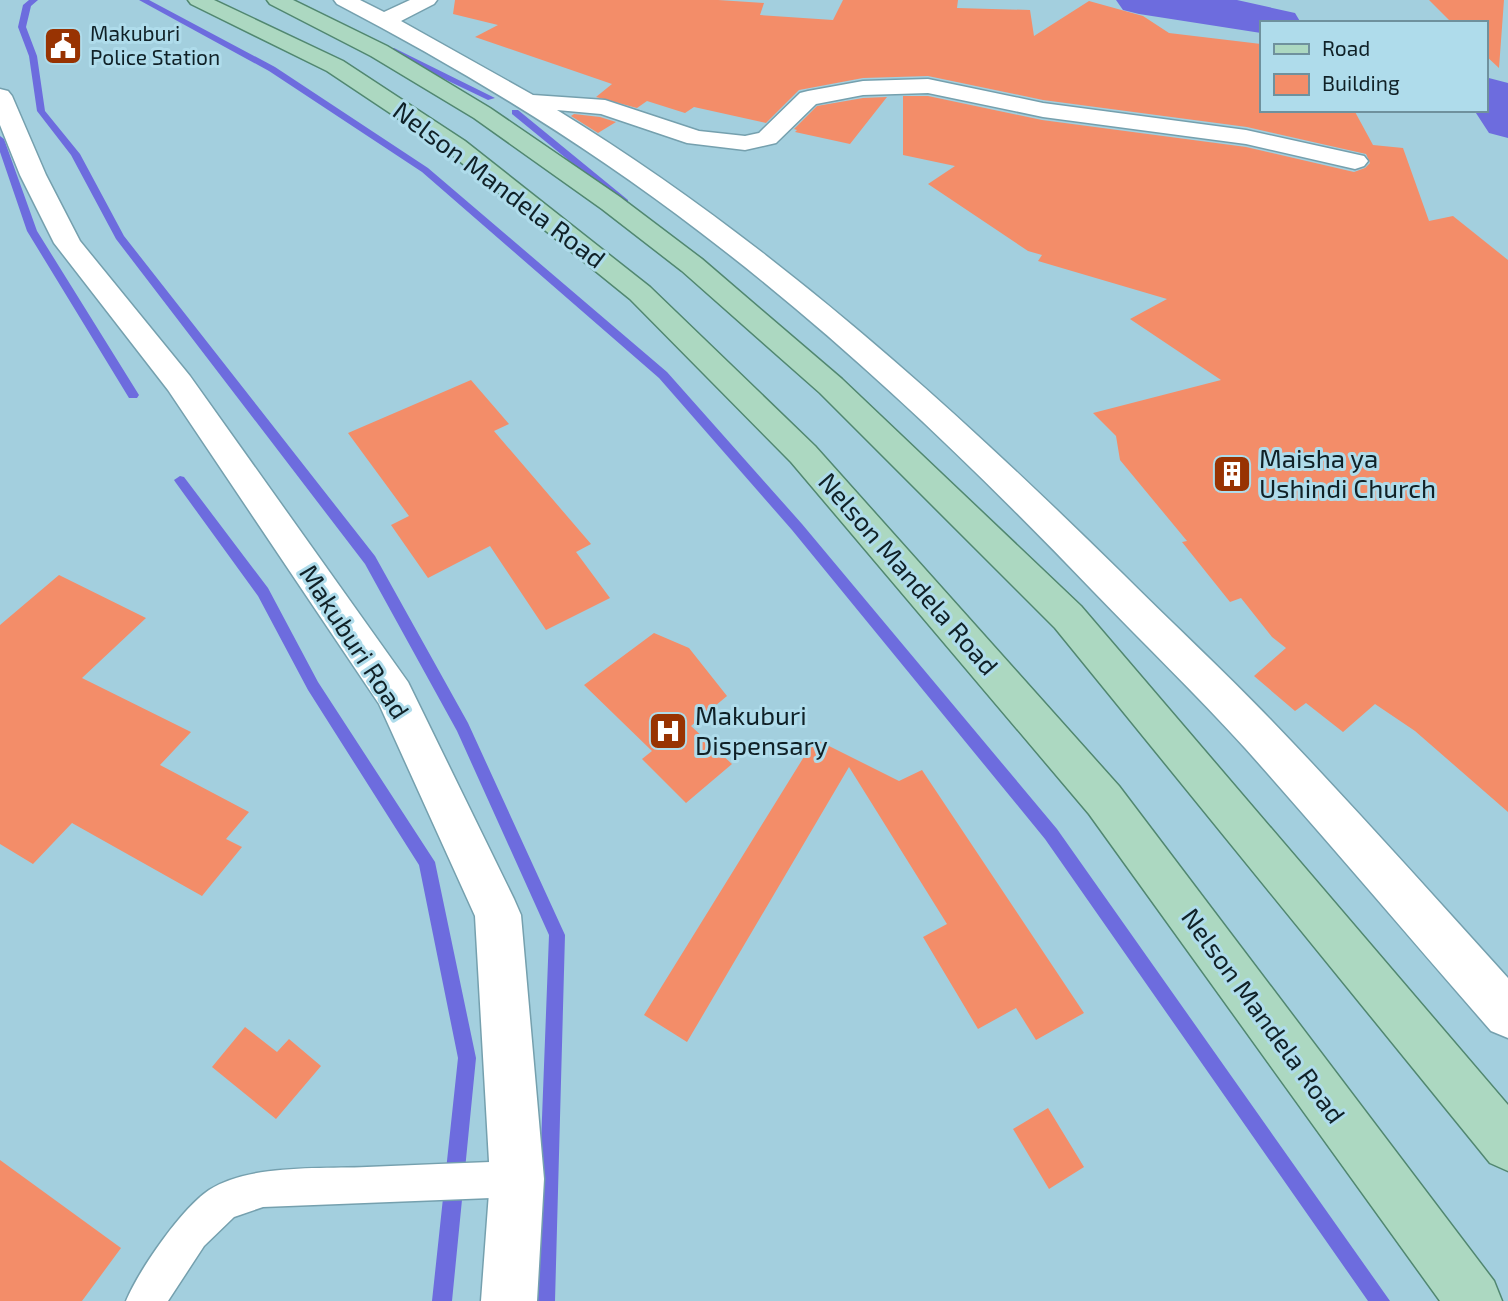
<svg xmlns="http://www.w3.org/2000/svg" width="1508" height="1301" font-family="'Exo 2',sans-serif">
<rect width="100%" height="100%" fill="#a3cfde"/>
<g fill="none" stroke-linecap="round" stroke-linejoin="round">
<!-- stream -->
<path fill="#6d6cde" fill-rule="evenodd" d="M 29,0 L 38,0 L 31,6 L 26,27 L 37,56 L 45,111 L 80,154 L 124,236 L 375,556 L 468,723 L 565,935 L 555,1301 L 535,1301 L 549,935 L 457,731 L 365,564 L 116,239 L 71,155 L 37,111 L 29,56 L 18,27 L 23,5 Z
M 139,0 L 149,0 L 275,67 L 428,168 L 667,372 L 802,524 L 1057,829 L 1390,1301 L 1368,1301 L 1045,839 L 792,530 L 659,378 L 422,172 L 269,71 Z
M 388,48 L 394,48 L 495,98 L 488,100 L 388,52 Z
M 512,110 L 518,110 L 628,200 L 628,204 L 622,204 L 512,114 Z
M 0,136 L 4,139 L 37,231 L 139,395 L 137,398 L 129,398 L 27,231 L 0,152 Z
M 180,476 L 184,477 L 268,588 L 318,682 L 435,862 L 476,1058 L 452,1301 L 432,1301 L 458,1058 L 419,865 L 308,690 L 258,596 L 176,483 L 174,480 Z"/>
<!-- river -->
<path fill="#6d6cde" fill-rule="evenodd" d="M 1116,0 L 1237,0 L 1295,13 L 1301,23 L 1261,23 L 1261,33 L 1139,14 L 1123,10 Z
M 1485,77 L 1508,83 L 1508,138 L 1489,133 L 1474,110 L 1485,110 Z"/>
</g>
<!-- building -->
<path fill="#f38d69" d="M 455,0 L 718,0 L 764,3 L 760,15 L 833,20 L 843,0 L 958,0 L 957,8 L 1030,10 L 1034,36 L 1089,1 L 1143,16 L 1169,33 L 1261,44 L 1261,110 L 1354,110 L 1373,145 L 1403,148 L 1429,221 L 1453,216 L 1508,260 L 1508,812 L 1415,731 L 1375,704 L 1343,732 L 1306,703 L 1295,711 L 1254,676 L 1286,648 L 1272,637 L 1241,598 L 1230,602 L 1182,542 L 1187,541 L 1120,460 L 1116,436 L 1093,413 L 1221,380 L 1130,319 L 1167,299 L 1038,261 L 1042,255 L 1028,251 L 928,184 L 955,166 L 903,155 L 903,96 L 928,96 L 1042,120 L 1246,147 L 1354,172 L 1365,168 L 1370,163 L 1366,154 L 1247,127 L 1043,100 L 928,76 L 863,78 L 799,90 L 766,123 L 694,107 L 685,113 L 647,101 L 637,108 L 596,97 L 612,84 L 475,37 L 498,25 L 453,14 Z
M 1429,0 L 1504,0 L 1499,68 L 1485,55 L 1485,23 L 1452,23 Z
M 887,97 L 850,144 L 795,132 L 797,130 L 794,129 L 817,106 L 863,98 Z
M 574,114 L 600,117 L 616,122 L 598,133 L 571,116 Z
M 471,380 L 509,424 L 494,431 L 591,544 L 576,552 L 610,598 L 546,630 L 490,546 L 428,578 L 391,525 L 409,516 L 348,433 Z
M 59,575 L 146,618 L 82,678 L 191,732 L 160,765 L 249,812 L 226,839 L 242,847 L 202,896 L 72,823 L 33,864 L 0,844 L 0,625 Z
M 654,633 L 689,648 L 727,696 L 691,726 L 732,764 L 686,803 L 642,759 L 652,751 L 584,685 Z
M 815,739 L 899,781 L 922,770 L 1084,1013 L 1036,1040 L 1016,1008 L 978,1029 L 923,937 L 947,924 L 849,767 L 687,1042 L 644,1015 Z
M 245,1027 L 277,1052 L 289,1039 L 321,1066 L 276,1119 L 212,1067 Z
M 1048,1108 L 1084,1167 L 1049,1189 L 1013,1129 Z
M 0,1160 L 121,1248 L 82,1301 L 0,1301 Z"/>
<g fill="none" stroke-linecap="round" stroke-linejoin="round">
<!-- service casing -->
<g stroke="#75a0ae" stroke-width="3">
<path id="service" d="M 517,1161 L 530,1166 L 535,1179 L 530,1192 L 517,1197 L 263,1207 L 234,1217 L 204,1246 L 168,1301 L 126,1301 C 139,1270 181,1209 209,1190 C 249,1164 320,1169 367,1167 C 417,1165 467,1163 517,1161 Z"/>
</g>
<!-- minor casing -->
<g stroke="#75a0ae" stroke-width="3">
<path id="minor" d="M 334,0 L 360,0 L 384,12 L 410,0 L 437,0 L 434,4 L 401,21 L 533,95 L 605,100 L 699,131 L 745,136 L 759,133 L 800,93 L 808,91 L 863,81 L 928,79 L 1043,103 L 1246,130 L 1364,156 L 1368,161 L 1364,166 L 1355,169 L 1246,144 L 1043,117 L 928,93 L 863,95 L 816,104 L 776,143 L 745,150 L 687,143 L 601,114 L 557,110 C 766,238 949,403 1123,574 C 1172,623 1223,670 1271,720 C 1352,804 1429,891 1508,978 L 1508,1038 L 1491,1031 C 1409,937 1328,841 1245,748 C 1196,694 1143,643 1092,590 C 969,462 842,340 700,232 C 585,144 465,71 337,4 Z"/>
</g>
<!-- tertiary casing -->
<g stroke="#75a0ae" stroke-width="3">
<path id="tertiary" d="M 0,89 L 8,91 L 12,96 L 46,175 L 80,241 L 190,376 L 408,682 L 514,899 L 521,915 L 544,1179 L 537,1301 L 481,1301 L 490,1179 L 475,916 L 379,704 L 168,390 L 54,243 L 20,175 L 0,125 Z"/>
</g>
<!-- primary casing -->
<g stroke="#518770" stroke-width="3">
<path id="primary" d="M 188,0 L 214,0 L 343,61 L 465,141 L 650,287 L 815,446 L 1119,786 L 1494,1281 L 1502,1301 L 1440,1301 L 1089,814 L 791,462 L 630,299 L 447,151 L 327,71 L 191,4 Z
M 267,0 L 293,0 L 387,46 L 490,108 L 620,197 L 702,259 L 842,379 L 1081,606 L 1508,1105 L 1508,1171 L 1490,1163 L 1055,628 L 820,393 L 682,271 L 602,209 L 474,118 L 371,56 L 270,4 Z"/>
</g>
<!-- service -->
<use href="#service" fill="#fff" fill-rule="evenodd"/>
<!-- minor -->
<use href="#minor" fill="#fff" fill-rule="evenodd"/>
<!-- tertiary -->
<use href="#tertiary" fill="#fff" fill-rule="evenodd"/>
<!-- primary -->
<use href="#primary" fill="#acd8c1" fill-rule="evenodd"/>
</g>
<!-- icons -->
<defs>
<g id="civic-square" transform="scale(2.0125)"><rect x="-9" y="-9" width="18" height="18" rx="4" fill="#983302" stroke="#afdceb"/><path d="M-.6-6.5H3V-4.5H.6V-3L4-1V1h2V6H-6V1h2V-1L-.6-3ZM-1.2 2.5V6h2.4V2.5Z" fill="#fff"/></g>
<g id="building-square" transform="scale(2.0125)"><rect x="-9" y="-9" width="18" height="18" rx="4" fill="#983302" stroke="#afdceb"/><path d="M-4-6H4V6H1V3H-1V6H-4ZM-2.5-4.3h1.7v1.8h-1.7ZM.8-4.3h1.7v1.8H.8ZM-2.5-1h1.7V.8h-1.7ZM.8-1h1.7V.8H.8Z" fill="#fff"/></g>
<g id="hospital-square" transform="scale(2.0125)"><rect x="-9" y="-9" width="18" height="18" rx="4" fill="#983302" stroke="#afdceb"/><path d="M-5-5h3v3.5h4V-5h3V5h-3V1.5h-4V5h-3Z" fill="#fff"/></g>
</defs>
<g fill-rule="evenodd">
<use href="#civic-square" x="63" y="46"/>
<use href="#building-square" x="1232" y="474"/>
<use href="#hospital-square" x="668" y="731"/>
</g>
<g text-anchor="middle" stroke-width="6" stroke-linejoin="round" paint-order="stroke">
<!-- far-poi labels -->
<g font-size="21" fill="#102127" stroke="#afdceb" text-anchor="start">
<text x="90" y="41">Makuburi<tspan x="90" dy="24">Police Station</tspan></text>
</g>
<!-- street labels -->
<g font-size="26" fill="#102127" stroke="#afdceb">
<text transform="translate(499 185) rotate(37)" y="9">Nelson Mandela Road</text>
<text transform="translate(908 574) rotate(49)" y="9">Nelson Mandela Road</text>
<text transform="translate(354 642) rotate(57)" y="9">Makuburi Road</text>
<text transform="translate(1263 1016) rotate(54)" y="9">Nelson Mandela Road</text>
</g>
<!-- poi labels -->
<g font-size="26" fill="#102127" stroke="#afdceb" text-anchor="start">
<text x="1259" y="468">Maisha ya<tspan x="1259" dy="30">Ushindi Church</tspan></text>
<text x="695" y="725">Makuburi<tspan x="695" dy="30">Dispensary</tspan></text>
</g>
</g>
<!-- legend -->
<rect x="1260" y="21" width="228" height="91" fill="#afdceb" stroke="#6f919d" stroke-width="2"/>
<rect x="1274" y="44" width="35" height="10" fill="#acd8c1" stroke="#6f919d" stroke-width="2"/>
<text x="1322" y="56" font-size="21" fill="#102127">Road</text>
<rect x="1274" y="74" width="35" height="21" fill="#f38d69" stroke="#6f919d" stroke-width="2"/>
<text x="1322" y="91" font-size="21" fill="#102127">Building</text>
</svg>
